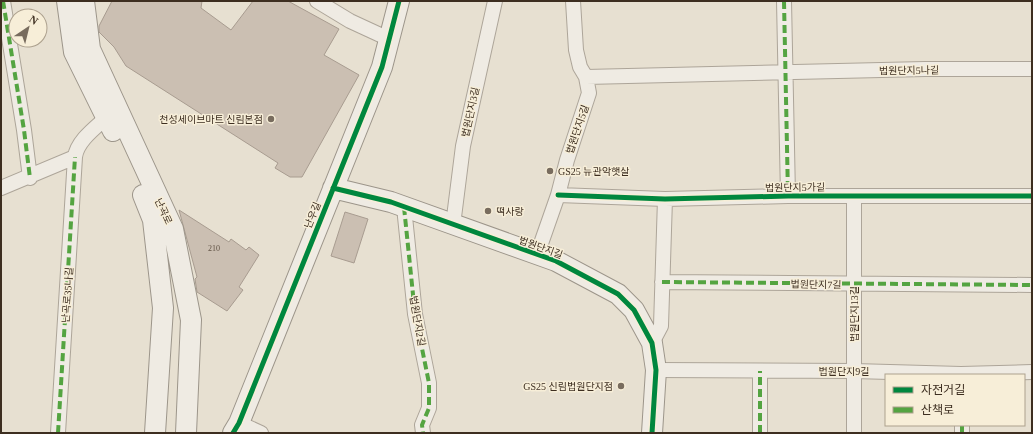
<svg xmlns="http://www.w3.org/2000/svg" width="1033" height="434" font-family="'Times New Roman','Noto Sans KR',serif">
<rect width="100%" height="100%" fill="#e7e0d1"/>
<!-- building -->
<path fill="#cbbfb2" stroke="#a89c90" d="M 112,1 L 202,1 L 201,8 L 231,30 L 253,1 L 288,1 L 339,29 L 324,55 L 359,75 L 302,177 L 290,177 L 275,168 L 278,163 L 126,66 L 114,47 L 99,32 L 99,26 Z
M 179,210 L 229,242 L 231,239 L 246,250 L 249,247 L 259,255 L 239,287 L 243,290 L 227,311 L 197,292 L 195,279 L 197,277 Z
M 345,212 L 368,219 L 354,263 L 331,256 Z"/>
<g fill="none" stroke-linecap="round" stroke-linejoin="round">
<!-- street casing -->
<g stroke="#ada599" stroke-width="16">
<path id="street" d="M 3,1 L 24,130 L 30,178
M 317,1 L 350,21 L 389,39
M 784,1 L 788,196
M 586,77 L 925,69 L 1032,69
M 1,188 L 75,157 C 77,141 95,128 107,117
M 558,195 L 665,199 L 788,196 L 1032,196
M 404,207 L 415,314 L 429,383 L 429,408 L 422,425 L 423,433
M 453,225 L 463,146 L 495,1
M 537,255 L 558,195 L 567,160 L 589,93 L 586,77 L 580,67 L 576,50 L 573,1
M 662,282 L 1032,285
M 652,343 L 661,326 L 665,199
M 656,370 L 854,371 L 961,374 L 1032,372
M 239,423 L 261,433
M 962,425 L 962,433
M 58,433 L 75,157
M 760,433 L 760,371
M 854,433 L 854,196"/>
</g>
<!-- secondary casing -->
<g stroke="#9c958a" stroke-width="22">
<path id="secondary" d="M 67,1 L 74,52 L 113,131
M 84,1 L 90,49 L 173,229 L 191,320 L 186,433
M 333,188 L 391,202 L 556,261 L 618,294 L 634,310 L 652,343 L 656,370 L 652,433
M 143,195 L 153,220 L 163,308 L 155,433
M 233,433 L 239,423 L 382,67 L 399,1"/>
</g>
<!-- street -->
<use href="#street" stroke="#efebe3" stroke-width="14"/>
<!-- secondary -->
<use href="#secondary" stroke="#efebe3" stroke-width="20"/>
<!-- quiet -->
<path stroke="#54a441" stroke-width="4" stroke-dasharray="8 4" stroke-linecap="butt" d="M 3,1 L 24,130 L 30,178
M 784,1 L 788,196
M 404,207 L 415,314 L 429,383 L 429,408 L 422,425 L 423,433
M 662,282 L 1032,285
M 961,374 L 961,375
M 962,425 L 962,433
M 58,433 L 75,157
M 760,433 L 760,371"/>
<!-- cycleway casing -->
<g stroke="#f7eed8" stroke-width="8">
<path id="cycleway" d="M 333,188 L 391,202 L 556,261 L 618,294 L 634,310 L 652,343 L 656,370 L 652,433
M 558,195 L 665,199 L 788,196 L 1032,196
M 233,433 L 239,423 L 382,67 L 399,1"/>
</g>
<!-- cycleway -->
<use href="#cycleway" stroke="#00873e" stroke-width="5"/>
</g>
<!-- markers -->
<g fill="#786c5e" stroke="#f7eed8" stroke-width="1.5">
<circle cx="271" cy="119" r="4"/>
<circle cx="550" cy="171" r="4"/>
<circle cx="488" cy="211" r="4"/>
<circle cx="621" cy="386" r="4"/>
</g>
<g text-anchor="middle" stroke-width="3" stroke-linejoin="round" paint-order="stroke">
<!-- number labels -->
<g font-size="8" fill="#605244">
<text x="214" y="251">210</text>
</g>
<!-- street labels -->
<g font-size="10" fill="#3d2e20" stroke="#f7eed8">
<text transform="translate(909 70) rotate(-1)" y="4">법원단지5나길</text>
<text transform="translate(470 112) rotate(-78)" y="4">법원단지3길</text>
<text transform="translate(577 129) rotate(-71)" y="4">법원단지5길</text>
<text transform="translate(795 187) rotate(-1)" y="4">법원단지5가길</text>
<text transform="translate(164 211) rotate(65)" y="4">난곡로</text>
<text transform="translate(312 215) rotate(-68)" y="4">난우길</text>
<text transform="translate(541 247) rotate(20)" y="4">법원단지길</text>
<text transform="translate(816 284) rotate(1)" y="4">법원단지7길</text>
<text transform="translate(67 295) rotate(-86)" y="4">난곡로35나길</text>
<text transform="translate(854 314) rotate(-90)" y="4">법원단지13길</text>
<text transform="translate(418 321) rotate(80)" y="4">법원단지2길</text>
<text x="844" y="375">법원단지9길</text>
</g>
<!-- poi labels -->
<g font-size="10" fill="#3d2e20" stroke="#f7eed8" text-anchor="end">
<text x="263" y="123">천성세이브마트 신림본점</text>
<text x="558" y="175" text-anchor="start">GS25 뉴관악햇살</text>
<text x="496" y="215" text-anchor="start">떡사랑</text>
<text x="613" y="390">GS25 신림법원단지점</text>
</g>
</g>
<!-- border -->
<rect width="1033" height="434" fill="none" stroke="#3d2e20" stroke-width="4"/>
<!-- legend -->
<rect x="885" y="374" width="140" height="52" fill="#f7eed8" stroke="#ada18e"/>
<rect x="893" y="387" width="20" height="6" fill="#00873e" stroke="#ada18e"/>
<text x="921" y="394" font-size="12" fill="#3d2e20">자전거길</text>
<rect x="893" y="407" width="20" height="6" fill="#54a441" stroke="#ada18e"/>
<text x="921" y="414" font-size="12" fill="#3d2e20">산책로</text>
<!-- north arrow -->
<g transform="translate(28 28) rotate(35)"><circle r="19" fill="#f7eed8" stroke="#ada18e"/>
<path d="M0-3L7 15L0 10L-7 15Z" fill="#786c5e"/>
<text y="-6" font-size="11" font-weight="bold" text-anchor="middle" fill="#3d2e20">N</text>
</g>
</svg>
